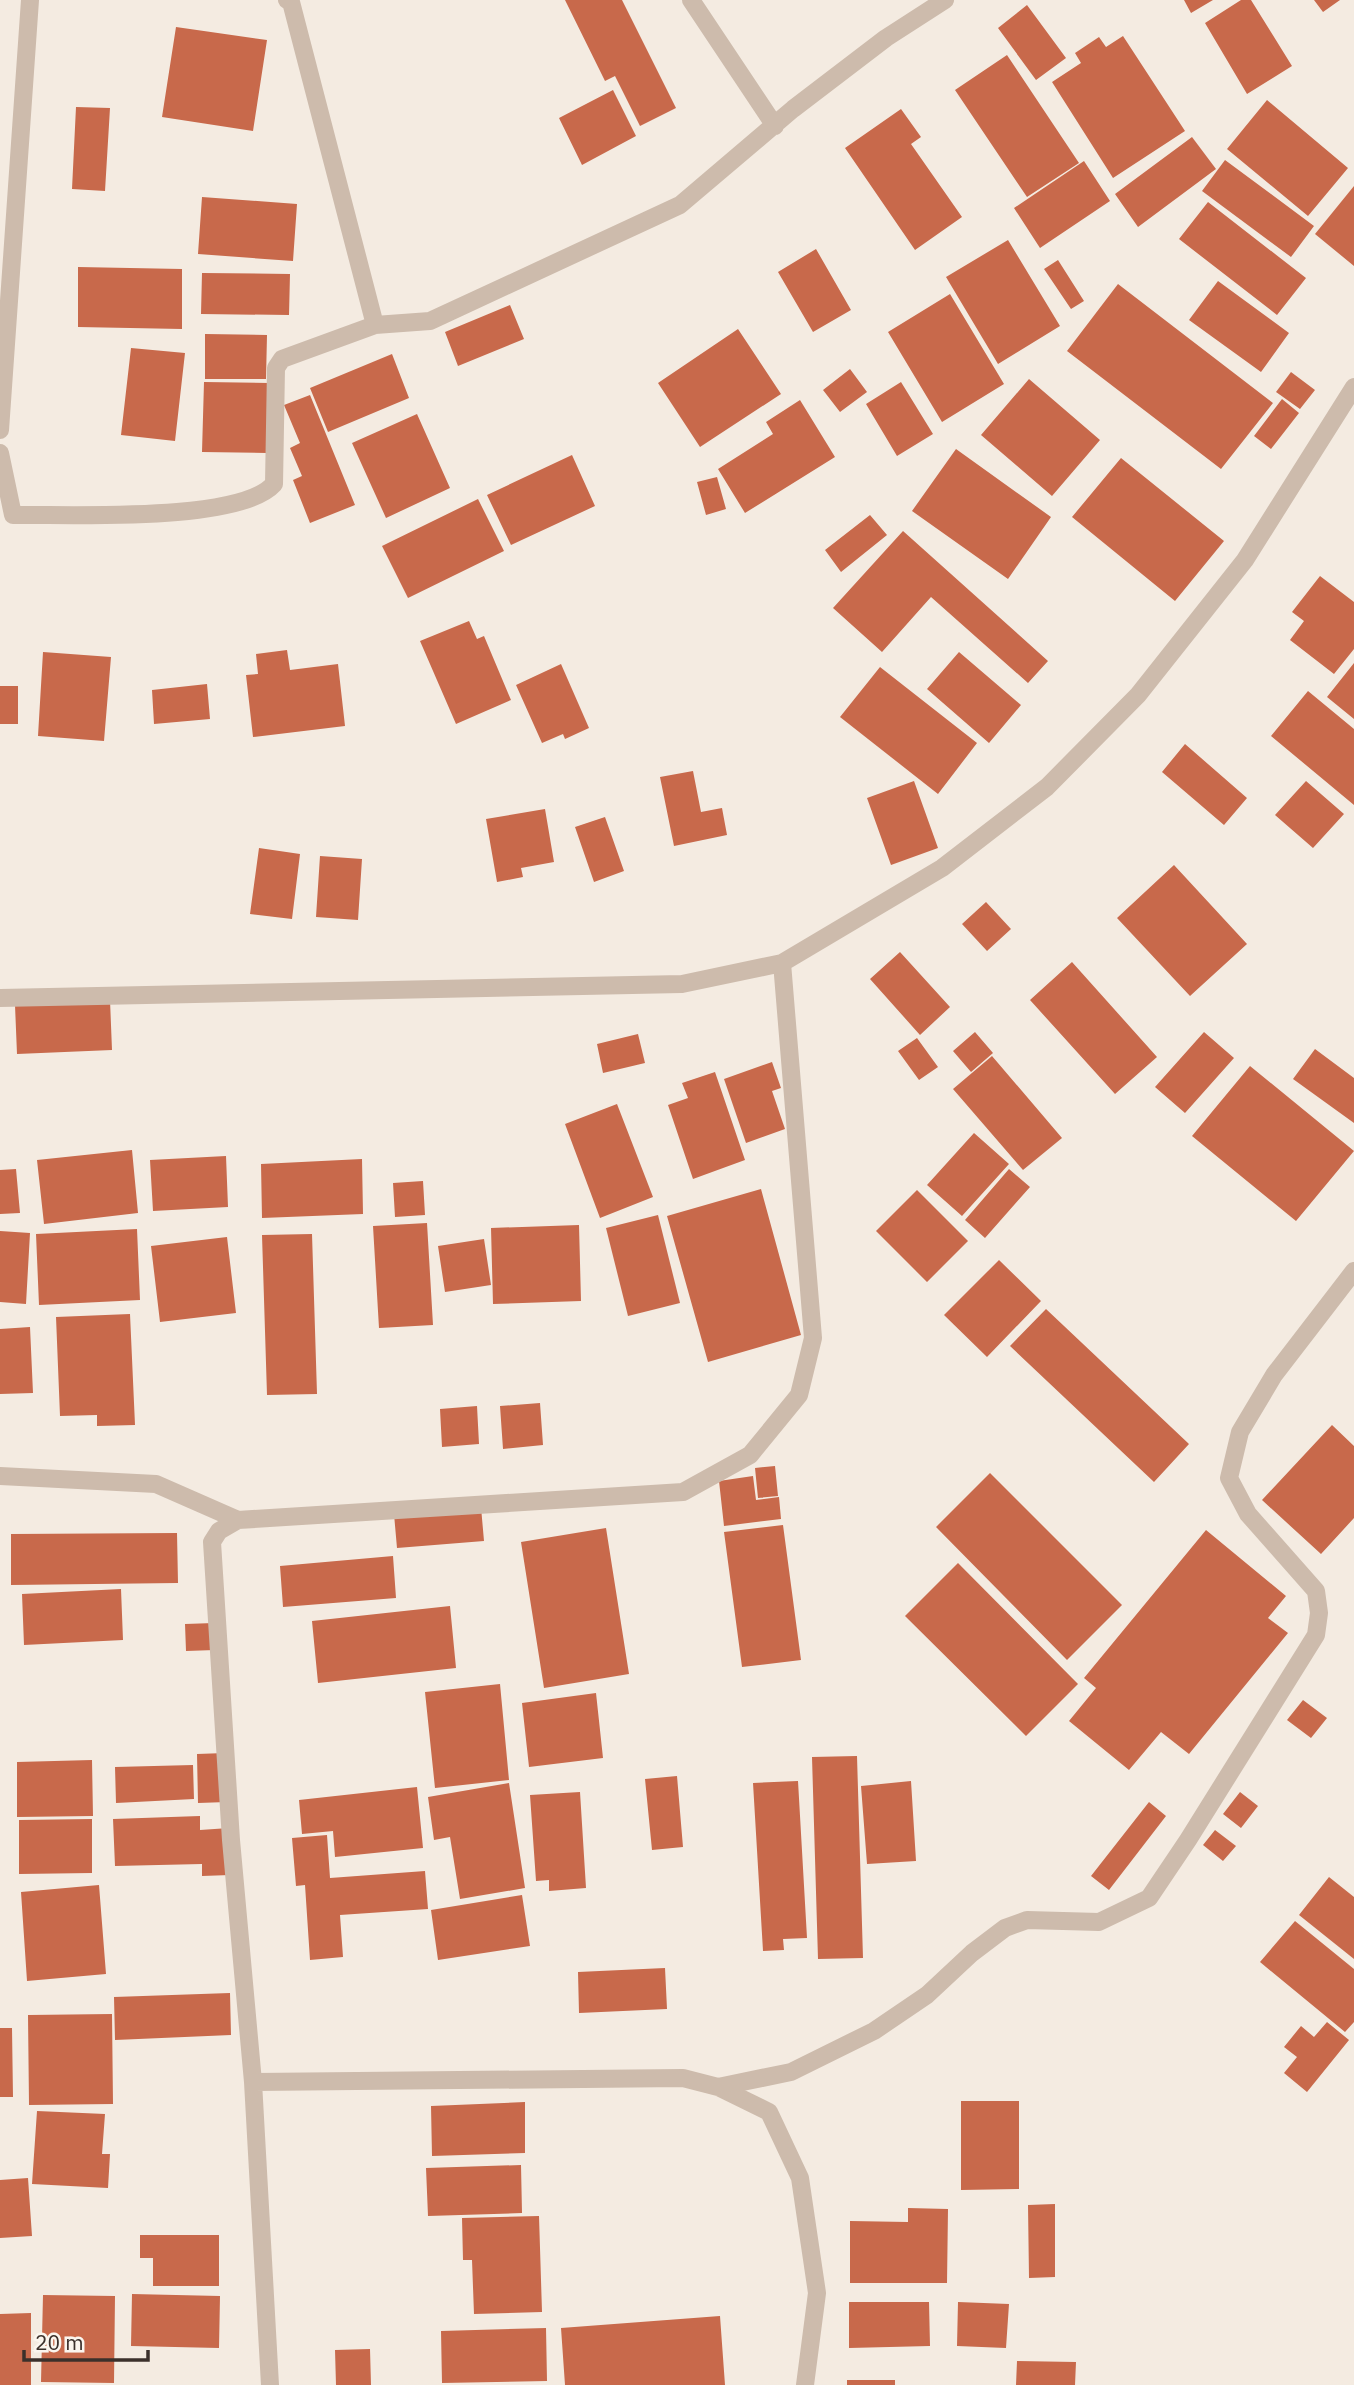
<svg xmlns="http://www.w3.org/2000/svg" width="1354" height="2385" font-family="'IBM Plex Sans',sans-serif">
<rect width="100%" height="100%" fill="#f4ebe1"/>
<!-- building -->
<path fill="#c8694b" d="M 565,0 L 622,0 L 676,108 L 640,126 L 615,76 L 605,81 Z
M 1184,0 L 1213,0 L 1191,13 Z
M 1241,0 L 1251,0 L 1292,66 L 1247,94 L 1205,23 Z
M 1314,0 L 1340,0 L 1323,12 Z
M 1027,5 L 1066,58 L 1036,80 L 998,28 Z
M 176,27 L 267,40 L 253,131 L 162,117 Z
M 1123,36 L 1185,131 L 1113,178 L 1052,82 L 1081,63 L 1075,53 L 1099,37 L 1106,47 Z
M 1007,55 L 1079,163 L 1027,197 L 955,90 Z
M 613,90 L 636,136 L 582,165 L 559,118 Z
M 1267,100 L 1348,168 L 1308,216 L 1227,149 Z
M 76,107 L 110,108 L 105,191 L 72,189 Z
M 901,109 L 921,137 L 911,144 L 962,217 L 915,250 L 845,148 Z
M 1192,137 L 1216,169 L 1138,227 L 1115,194 Z
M 1225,160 L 1314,226 L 1291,257 L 1202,191 Z
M 1084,161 L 1110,201 L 1040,248 L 1014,208 Z
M 1354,186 L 1354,266 L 1315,234 Z
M 202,197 L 297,204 L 293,261 L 198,254 Z
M 1208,202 L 1306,278 L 1277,315 L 1179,239 Z
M 1008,240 L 1060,326 L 998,364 L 946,277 Z
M 816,249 L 851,310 L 813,332 L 778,272 Z
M 1058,260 L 1084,301 L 1071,309 L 1044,269 Z
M 78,267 L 182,269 L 182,329 L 78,327 Z
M 202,273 L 290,274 L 289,315 L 201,314 Z
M 1218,281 L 1289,333 L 1261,372 L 1189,320 Z
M 1118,284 L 1273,403 L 1221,469 L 1067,351 Z
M 950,294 L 1004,384 L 942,422 L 888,332 Z
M 510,305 L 524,339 L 458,366 L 445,332 Z
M 738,329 L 781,394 L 700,447 L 658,383 Z
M 205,334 L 267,335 L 266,379 L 205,379 Z
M 131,348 L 185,353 L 175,441 L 121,435 Z
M 392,354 L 409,398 L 328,432 L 310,388 Z
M 850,369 L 867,392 L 840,412 L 823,390 Z
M 1291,372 L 1315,390 L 1300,409 L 1276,392 Z
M 1029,379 L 1100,440 L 1052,496 L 981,435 Z
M 204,382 L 269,383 L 267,453 L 202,452 Z
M 901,382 L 933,434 L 897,456 L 866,404 Z
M 310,395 L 355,505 L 310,523 L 293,480 L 302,476 L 290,448 L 300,443 L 284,405 Z
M 1282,399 L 1299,413 L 1271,449 L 1254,436 Z
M 800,400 L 835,457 L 745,513 L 718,469 L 773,434 L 766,422 Z
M 417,414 L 450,488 L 386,518 L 352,443 Z
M 956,449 L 1051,517 L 1008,579 L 912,511 Z
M 572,455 L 595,506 L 511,545 L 487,495 Z
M 1121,458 L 1224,541 L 1175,601 L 1072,517 Z
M 717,477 L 726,509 L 706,515 L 697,482 Z
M 478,499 L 504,551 L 408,598 L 382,546 Z
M 870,515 L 887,535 L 841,572 L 825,550 Z
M 903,531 L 1048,661 L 1028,683 L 931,597 L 882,652 L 833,608 Z
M 1320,576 L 1354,602 L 1354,649 L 1334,674 L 1290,640 L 1304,621 L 1292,612 Z
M 469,621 L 477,639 L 484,636 L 511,700 L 456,724 L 420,641 Z
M 287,650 L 290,670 L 338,664 L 345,726 L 253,737 L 246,675 L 258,674 L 256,654 Z
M 43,652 L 111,657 L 104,741 L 38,736 Z
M 959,652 L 1021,705 L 989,743 L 927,689 Z
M 1354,663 L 1354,719 L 1327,697 Z
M 561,664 L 589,728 L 565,739 L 563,734 L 542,743 L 516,685 Z
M 880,667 L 977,743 L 938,794 L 840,717 Z
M 207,684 L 210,719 L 154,724 L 152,690 Z
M 0,686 L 18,686 L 18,724 L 0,724 Z
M 1308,691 L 1354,729 L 1354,805 L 1271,736 Z
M 1185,744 L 1247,798 L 1224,825 L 1162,772 Z
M 693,771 L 701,812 L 722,808 L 727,835 L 674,846 L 660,777 Z
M 914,781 L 938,848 L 891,865 L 867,798 Z
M 1306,781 L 1344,814 L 1313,848 L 1275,815 Z
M 545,809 L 554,862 L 521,868 L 523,877 L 497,882 L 486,819 Z
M 605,817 L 624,871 L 594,882 L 575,827 Z
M 259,848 L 300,854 L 292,919 L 250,914 Z
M 320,856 L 362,859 L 358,920 L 316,917 Z
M 1174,865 L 1247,944 L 1190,996 L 1117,918 Z
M 986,902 L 1011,929 L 987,951 L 962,924 Z
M 900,952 L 950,1007 L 920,1035 L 870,979 Z
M 1072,962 L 1157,1057 L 1115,1094 L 1030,1000 Z
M 110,1000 L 112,1050 L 17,1054 L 15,1005 Z
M 975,1032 L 993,1053 L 971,1072 L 953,1051 Z
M 1204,1032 L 1234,1058 L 1185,1113 L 1155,1087 Z
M 638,1034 L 645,1063 L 603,1073 L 597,1044 Z
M 917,1038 L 938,1067 L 919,1080 L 898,1051 Z
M 1315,1049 L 1354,1078 L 1354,1123 L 1293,1079 Z
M 992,1056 L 1062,1138 L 1023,1170 L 953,1089 Z
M 772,1062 L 781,1088 L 772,1091 L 785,1129 L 746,1143 L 724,1079 Z
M 1250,1066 L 1354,1151 L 1296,1221 L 1192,1136 Z
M 715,1072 L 745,1160 L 693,1179 L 668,1105 L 688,1098 L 682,1083 Z
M 617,1104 L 653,1197 L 600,1218 L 565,1124 Z
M 974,1133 L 1009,1164 L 962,1216 L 927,1185 Z
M 132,1150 L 138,1213 L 44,1224 L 37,1160 Z
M 226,1156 L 228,1207 L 153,1211 L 150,1160 Z
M 362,1159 L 363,1214 L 262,1218 L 261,1164 Z
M 16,1169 L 20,1213 L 0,1214 L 0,1170 Z
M 1009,1169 L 1030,1187 L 985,1238 L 965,1220 Z
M 423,1181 L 425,1215 L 395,1217 L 393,1183 Z
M 761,1189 L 801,1335 L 708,1362 L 667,1216 Z
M 917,1190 L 968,1241 L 927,1282 L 876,1231 Z
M 658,1215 L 680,1303 L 628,1316 L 606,1228 Z
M 427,1223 L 433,1325 L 379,1328 L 373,1226 Z
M 579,1225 L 581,1301 L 493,1304 L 491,1228 Z
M 137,1229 L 140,1300 L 39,1305 L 36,1234 Z
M 0,1231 L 30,1233 L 26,1304 L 0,1302 Z
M 312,1234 L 317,1394 L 267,1395 L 262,1235 Z
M 227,1237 L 236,1313 L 160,1322 L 151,1246 Z
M 484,1239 L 491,1285 L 445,1292 L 438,1246 Z
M 999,1260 L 1041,1301 L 987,1357 L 944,1315 Z
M 1046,1309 L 1189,1444 L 1154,1482 L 1010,1346 Z
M 130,1314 L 135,1425 L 97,1426 L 97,1415 L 60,1416 L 56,1317 Z
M 30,1327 L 33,1393 L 0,1394 L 0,1329 Z
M 540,1403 L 543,1445 L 503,1449 L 500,1406 Z
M 477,1406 L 479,1444 L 442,1447 L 440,1409 Z
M 1332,1425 L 1354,1446 L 1354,1518 L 1321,1554 L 1262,1500 Z
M 775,1466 L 778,1496 L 758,1498 L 755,1468 Z
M 990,1473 L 1122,1605 L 1067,1660 L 936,1527 Z
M 753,1476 L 756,1500 L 779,1497 L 781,1519 L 724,1526 L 719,1481 Z
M 481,1507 L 484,1541 L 397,1548 L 394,1514 Z
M 783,1525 L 801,1660 L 742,1667 L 724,1532 Z
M 606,1528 L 629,1674 L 544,1688 L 521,1542 Z
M 1206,1530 L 1286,1596 L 1268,1618 L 1288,1633 L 1189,1754 L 1161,1732 L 1129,1770 L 1069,1721 L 1096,1688 L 1084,1678 Z
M 177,1533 L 178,1583 L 11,1585 L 11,1534 Z
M 393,1556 L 396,1598 L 283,1607 L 280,1566 Z
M 958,1563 L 1078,1684 L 1026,1736 L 905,1616 Z
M 121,1589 L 123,1640 L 24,1645 L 22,1594 Z
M 450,1606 L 456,1668 L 318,1683 L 312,1621 Z
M 214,1623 L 215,1650 L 186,1651 L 185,1624 Z
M 500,1684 L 509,1780 L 435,1788 L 425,1692 Z
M 596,1693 L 603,1758 L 529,1767 L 522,1703 Z
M 1303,1700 L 1327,1718 L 1311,1738 L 1287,1720 Z
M 225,1753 L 227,1802 L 198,1803 L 197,1754 Z
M 857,1756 L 863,1958 L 818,1959 L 812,1757 Z
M 92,1760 L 93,1816 L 17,1817 L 17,1762 Z
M 193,1765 L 194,1799 L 116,1803 L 115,1767 Z
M 677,1776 L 683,1847 L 652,1850 L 645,1779 Z
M 798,1781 L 807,1938 L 783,1939 L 784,1950 L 763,1951 L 753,1783 Z
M 911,1781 L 916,1861 L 867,1864 L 861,1786 Z
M 509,1783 L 525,1888 L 460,1899 L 450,1837 L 434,1840 L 428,1797 Z
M 417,1787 L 423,1848 L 335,1857 L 333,1831 L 302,1834 L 299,1800 Z
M 580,1792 L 586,1888 L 549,1891 L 549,1880 L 536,1881 L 530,1795 Z
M 1240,1792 L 1258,1806 L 1241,1828 L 1223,1814 Z
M 1149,1802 L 1166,1816 L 1109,1890 L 1091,1876 Z
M 200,1816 L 200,1830 L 229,1828 L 230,1875 L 202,1876 L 202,1864 L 115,1866 L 113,1819 Z
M 92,1819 L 92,1873 L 19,1874 L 19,1820 Z
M 1215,1830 L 1236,1846 L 1223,1861 L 1203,1845 Z
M 327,1835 L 330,1878 L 425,1871 L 428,1909 L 340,1915 L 343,1957 L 310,1960 L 305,1885 L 296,1886 L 292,1838 Z
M 1329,1877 L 1354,1897 L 1354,1959 L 1299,1915 Z
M 99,1885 L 106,1974 L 27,1981 L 21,1892 Z
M 522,1895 L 530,1946 L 438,1960 L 431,1910 Z
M 1295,1921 L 1354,1969 L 1354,2022 L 1345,2032 L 1260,1962 Z
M 665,1968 L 667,2009 L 579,2013 L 578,1972 Z
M 230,1993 L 231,2035 L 115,2040 L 114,1997 Z
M 112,2014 L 113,2104 L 29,2105 L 28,2015 Z
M 1327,2022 L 1349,2040 L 1307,2092 L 1284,2073 L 1297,2057 L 1284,2047 L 1301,2026 L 1314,2037 Z
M 0,2028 L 12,2028 L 13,2097 L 0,2097 Z
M 961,2101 L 1019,2101 L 1019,2189 L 961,2190 Z
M 525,2102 L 525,2153 L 432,2156 L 431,2106 Z
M 37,2111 L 105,2114 L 102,2154 L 110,2154 L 108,2188 L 32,2184 Z
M 521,2165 L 522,2213 L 428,2216 L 426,2168 Z
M 28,2178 L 32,2236 L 0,2238 L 0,2180 Z
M 1055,2204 L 1055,2277 L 1029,2278 L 1028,2205 Z
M 908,2208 L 948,2209 L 947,2283 L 850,2283 L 850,2221 L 908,2222 Z
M 539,2216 L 542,2312 L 474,2314 L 472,2260 L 463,2260 L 462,2218 Z
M 140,2235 L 219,2235 L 219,2286 L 153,2286 L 153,2258 L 140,2258 Z
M 132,2294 L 220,2296 L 219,2348 L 131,2346 Z
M 43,2295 L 115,2296 L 114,2383 L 41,2382 Z
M 849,2302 L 929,2302 L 930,2346 L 849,2348 Z
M 958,2302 L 1009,2304 L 1006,2348 L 957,2346 Z
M 31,2313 L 31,2385 L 0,2385 L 0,2314 Z
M 720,2316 L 725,2385 L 565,2385 L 561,2328 Z
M 546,2328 L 547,2381 L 442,2383 L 441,2331 Z
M 370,2349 L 371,2385 L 336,2385 L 335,2350 Z
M 1017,2361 L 1076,2362 L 1075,2385 L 1016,2385 Z
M 847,2380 L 895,2380 L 895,2385 L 847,2385 Z"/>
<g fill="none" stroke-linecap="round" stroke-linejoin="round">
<!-- street -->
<path stroke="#cdbbac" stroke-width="18" d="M 287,0 L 291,2 L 375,325 L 430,321 L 680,205 L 793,109 L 886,38 L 945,0
M 691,0 L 775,126
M 0,430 L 30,0
M 0,453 L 13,515 C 69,514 239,523 274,484 L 276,368 L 282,359 L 375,325
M 0,998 L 682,984 L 782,963 L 942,868 L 1047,787 L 1138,695 L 1245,560 L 1354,387
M 0,1476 L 156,1484 L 238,1520
M 253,2082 L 683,2078 L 718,2087 L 769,2112 L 800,2178 L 817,2293 L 805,2385
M 718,2087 L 791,2072 L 874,2031 L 927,1995 L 972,1953 L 1005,1928 L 1027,1920 L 1099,1922 L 1149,1898 L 1188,1840 L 1316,1635 L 1319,1613 L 1316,1591 L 1248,1514 L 1229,1478 L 1240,1432 L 1274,1375 L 1354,1271
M 270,2385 L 253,2082 L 231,1840 L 212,1542 L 219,1531 L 238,1520 L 683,1492 L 750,1455 L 799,1395 L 813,1338 L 782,963"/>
</g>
<!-- scale -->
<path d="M24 2350v10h124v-10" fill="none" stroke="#3b302b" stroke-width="3.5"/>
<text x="35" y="2350" font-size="21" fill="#3b302b" stroke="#fbf5ee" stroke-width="5" paint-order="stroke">20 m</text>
</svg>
